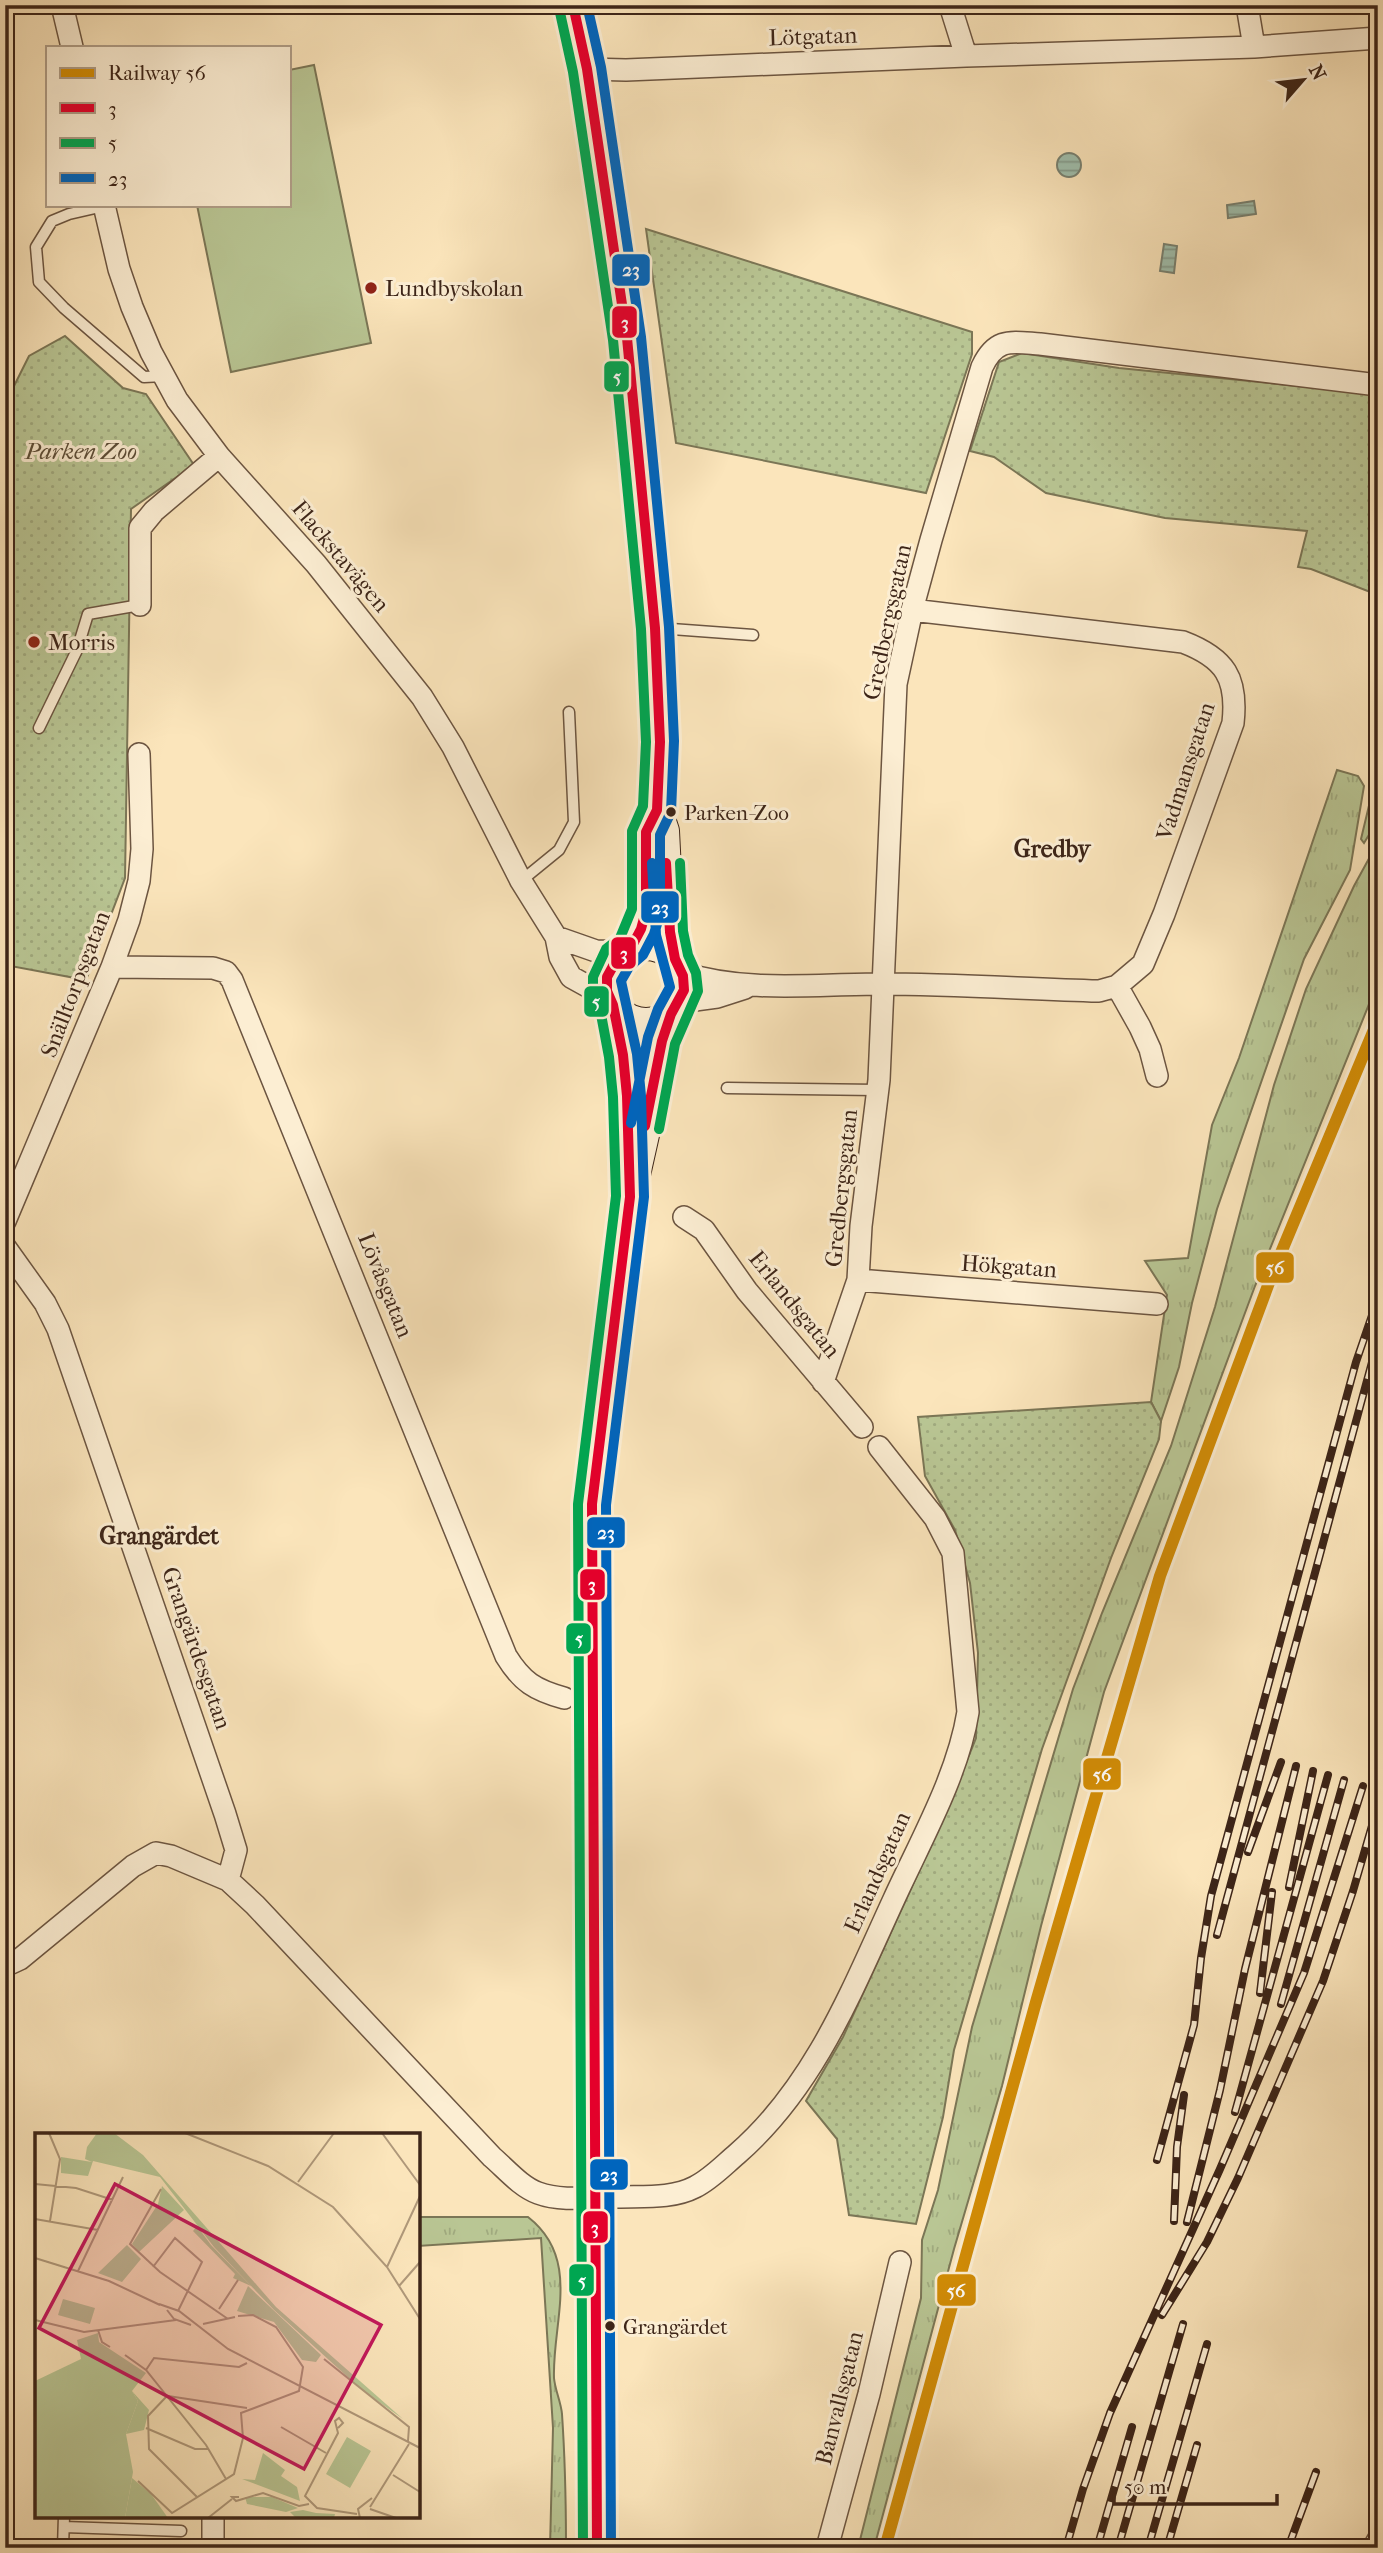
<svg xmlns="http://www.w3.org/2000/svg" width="1383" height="2553" font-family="'IM FELL French Canon',serif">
<defs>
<pattern id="grass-tufts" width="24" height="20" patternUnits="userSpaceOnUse" patternTransform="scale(1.75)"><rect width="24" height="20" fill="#b9c694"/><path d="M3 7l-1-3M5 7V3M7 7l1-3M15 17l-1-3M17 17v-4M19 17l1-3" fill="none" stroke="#a0aa7f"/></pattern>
<pattern id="park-dots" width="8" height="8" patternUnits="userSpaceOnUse" patternTransform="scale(1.75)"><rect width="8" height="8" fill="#b9c694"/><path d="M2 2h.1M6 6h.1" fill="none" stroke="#a0aa7f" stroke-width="1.8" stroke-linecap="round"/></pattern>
<pattern id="water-rules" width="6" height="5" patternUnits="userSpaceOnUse" patternTransform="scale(1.75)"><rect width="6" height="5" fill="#9fbfad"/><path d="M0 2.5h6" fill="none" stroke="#839b8c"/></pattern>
</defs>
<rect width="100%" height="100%" fill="#fbe5bb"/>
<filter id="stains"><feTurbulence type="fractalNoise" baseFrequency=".00286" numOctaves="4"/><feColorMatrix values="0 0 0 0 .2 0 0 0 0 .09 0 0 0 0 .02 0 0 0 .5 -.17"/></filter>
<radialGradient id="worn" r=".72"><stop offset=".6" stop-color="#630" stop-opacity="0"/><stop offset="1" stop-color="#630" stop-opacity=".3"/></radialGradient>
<!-- grass -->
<path fill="url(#grass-tufts)" stroke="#7b7656" stroke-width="2" d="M 1337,770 L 1358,776 L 1364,786 L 1350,870 L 1304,959 L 1217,1209 L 1192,1303 L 1179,1367 L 1161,1421 L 1151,1402 L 1167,1295 L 1145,1261 L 1188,1258 L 1212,1125 L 1239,1058 Z
M 1377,772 L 1378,820 L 1364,843 L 1361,839 Z
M 1378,842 L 1378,982 L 1255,1286 L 1104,1692 L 1041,1926 L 1002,2086 L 954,2249 L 874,2548 L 858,2548 L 921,2298 L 922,2240 L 938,2190 L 972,2027 L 1073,1689 L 1102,1613 L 1171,1446 L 1215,1307 L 1274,1085 L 1306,989 L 1354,886 Z
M 418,2217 L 528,2217 C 582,2259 552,2322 554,2378 C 555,2390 561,2402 562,2414 C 565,2458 566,2503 566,2548 L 550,2548 L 553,2428 L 541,2238 L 418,2246 Z"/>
<!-- park -->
<path fill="url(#park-dots)" stroke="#7b7656" stroke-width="2" d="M 646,229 L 972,332 L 972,354 L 926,493 L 676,443 Z
M 65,336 L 123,388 L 146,394 L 194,465 L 131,509 L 125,878 L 86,980 L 5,965 L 5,404 L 29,356 Z
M 1022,353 L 1119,368 L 1378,394 L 1378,595 L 1311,569 L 1298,567 L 1307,531 L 1165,518 L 1046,493 L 994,457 L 970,451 L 999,362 Z
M 1151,1402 L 1161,1421 L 1159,1439 L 1111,1558 L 1042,1749 L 954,2050 L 943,2117 L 916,2224 L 849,2215 L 837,2139 L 806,2101 L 843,2037 L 944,1817 L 976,1738 L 978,1653 L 970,1583 L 955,1530 L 925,1476 L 918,1417 Z"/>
<!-- garden -->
<path fill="#b9c694" stroke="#7b7656" stroke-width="2" d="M 314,65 L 371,343 L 231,372 L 197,205 L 289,205 L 289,70 Z"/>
<!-- water -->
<path fill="url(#water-rules)" stroke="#788171" stroke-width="2" d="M1057 165a12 12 0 1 1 24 0a12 12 0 1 1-24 0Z
M 1254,201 L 1256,214 L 1228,218 L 1227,205 Z
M 1164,244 L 1177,246 L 1174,273 L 1160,271 Z"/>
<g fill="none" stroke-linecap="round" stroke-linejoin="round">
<!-- lane casing -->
<g stroke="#6c5541" stroke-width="13">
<path id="lane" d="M 104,206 L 69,214 L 52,221 L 36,247 L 39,282 L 64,308 L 144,377 L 164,376
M 658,628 L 753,635
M 39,728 L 77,650 L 88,614 L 140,605
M 521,881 L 559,850 L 574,822 L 569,712
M 727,1088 L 877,1090
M 64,2527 L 181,2531
M 63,2548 L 64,2516
M 1367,2548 L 1378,2529"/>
</g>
<!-- street casing -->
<g stroke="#6c5541" stroke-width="24">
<path id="street" d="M 62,5 L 72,47
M 950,5 L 966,56
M 1247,5 L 1254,47
M 587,69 L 626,70 L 966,56 L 1254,47 L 1378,38
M 104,205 L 119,269 L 132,307 L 151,352 L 177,400 L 219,456 L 316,564 L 422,697 L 453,747 L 521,881 L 556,937 L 560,957 L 571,977 L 609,998
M 140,605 L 140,528 L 154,511 L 219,456
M 556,937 L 596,951 L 625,952
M 112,967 L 213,968 L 226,972 L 232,980 L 506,1656 C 522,1682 535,1690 564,1698
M 683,973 C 746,993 815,984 880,984 C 953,984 1026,989 1099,991 L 1117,986 L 1143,964 L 1164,914 L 1233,723 C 1238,678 1225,658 1183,642 L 912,610
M 1117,986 L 1140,1027 L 1150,1049 L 1157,1076
M 680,1002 L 717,997 L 745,988
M 684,1217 L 704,1230 L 747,1291 L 862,1427
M 5,1221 L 112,967 L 129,920 L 139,881 L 142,849 L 139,754
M 5,1247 L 45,1303 L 58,1329 L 225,1814 L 236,1850 L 228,1880
M 858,1280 L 1157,1304
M 823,1382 L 858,1280 L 861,1226 L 879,1080 L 896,684 L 912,610 L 931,540 L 982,367 C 996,337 1011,342 1040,344 L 1378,385
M 5,1966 L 20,1959 L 133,1866 L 156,1853 L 171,1856 L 228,1880 L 255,1905 L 492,2157 C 506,2169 521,2187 538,2193 C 562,2202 592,2197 617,2197 C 643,2196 672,2199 695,2187 C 711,2179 724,2165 737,2154 C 815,2086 852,1990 894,1899 C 921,1840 958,1775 968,1712 L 953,1553 L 935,1518 L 879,1447
M 213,2548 L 213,2516
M 827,2548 L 869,2394 L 900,2262"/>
</g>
<!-- secondary casing -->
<g stroke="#3d2518" stroke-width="32">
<path id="secondary" d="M 573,5 L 587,69 L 627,338 L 655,628 L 660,742 L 657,810 L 664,831 L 668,911 L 674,957
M607 984a39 39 0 1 1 78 0a39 39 0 1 1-78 0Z
M 631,948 C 651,911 646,887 646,847
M 613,1005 C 623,1053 627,1100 629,1150
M 597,2548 L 592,1504 L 630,1197 L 652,1099 L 663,1037 L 672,1013"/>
</g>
<!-- lane -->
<use href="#lane" stroke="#fceed3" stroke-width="10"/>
<!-- street -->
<use href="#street" stroke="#fceed3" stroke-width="21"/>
<!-- secondary -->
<use href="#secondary" stroke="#fceed3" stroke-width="30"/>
<!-- rail casing -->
<g stroke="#3d2518" stroke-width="8">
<path id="rail" d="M 1248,1852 L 1281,1762
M 1289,1887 L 1313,1771
M 1217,1935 L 1378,1340
M 1260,1993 L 1272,1892
M 1281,2004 L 1344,1780
M 1235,2112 L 1328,1775
M 1157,2160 L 1194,2025 L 1201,1958 L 1211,1896 L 1356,1362 L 1378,1298
M 1174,2221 L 1177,2147 L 1184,2095
M 1187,2222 L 1220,2090 L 1245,1969 L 1296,1766
M 1162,2315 L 1207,2242 L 1238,2178 L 1323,1981 L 1353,1891 L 1378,1805
M 1066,2548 L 1083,2489 L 1110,2413 L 1220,2169 L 1304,1973 L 1363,1786
M 1097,2548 L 1132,2427
M 1118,2548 L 1183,2324
M 1148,2548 L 1207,2344
M 1167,2548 L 1197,2445
M 1288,2548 L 1316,2472"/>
</g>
<!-- rail -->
<use href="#rail" stroke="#fceed3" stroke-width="5" stroke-dasharray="16" stroke-linecap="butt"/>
<!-- bus-1 casing -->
<g stroke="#fceed3" stroke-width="16">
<path id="bus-1" d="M 573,5 L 587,69 L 627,338 L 655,628 L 660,742 L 657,810 L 646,832 L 646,911 L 641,929 L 631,948 L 618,957 L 607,977 L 607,991 L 613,1005 L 623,1055 L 627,1096 L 630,1197 L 592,1504 L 597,2548
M 645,1126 L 662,1041 L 671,1014 L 684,990 L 683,976 L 675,959 L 670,932 L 666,863"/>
</g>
<!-- bus-2 casing -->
<g stroke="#fceed3" stroke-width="16">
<path id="bus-2" d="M 559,8 L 573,72 L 613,340 L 641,629 L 646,742 L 643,806 L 632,831 L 632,909 L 620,938 L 606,949 L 593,977 L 593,994 L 600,1009 L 609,1057 L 613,1097 L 616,1196 L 578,1504 L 583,2548
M 659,1129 L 675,1044 L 698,991 L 696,973 L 688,955 L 683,931 L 680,863"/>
</g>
<!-- bus-3 casing -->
<g stroke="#fceed3" stroke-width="16">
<path id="bus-3" d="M 587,5 L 601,67 L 641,337 L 669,627 L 674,741 L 671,812 L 660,835 L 660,914 L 654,934 L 643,955 L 629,967 L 621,981 L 637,1054 L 641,1096 L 644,1197 L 606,1505 L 611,2548
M 631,1123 L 648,1037 L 658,1009 L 670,987 L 656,935 L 652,863"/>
</g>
<!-- bus-1 -->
<use href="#bus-1" stroke="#e4002b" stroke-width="10"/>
<!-- bus-2 -->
<use href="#bus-2" stroke="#00a651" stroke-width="10"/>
<!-- bus-3 -->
<use href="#bus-3" stroke="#0065bd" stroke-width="10"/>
<!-- rail-1 casing -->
<g stroke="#fceed3" stroke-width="18">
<path id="rail-1" d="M 885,2548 L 1036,2002 L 1160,1576 L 1273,1272 L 1378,1020"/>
</g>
<!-- rail-1 -->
<use href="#rail-1" stroke="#d28c05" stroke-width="12"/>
</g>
<!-- markers -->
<g fill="#8f2418" stroke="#fceed3" stroke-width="2.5">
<circle cx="371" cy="288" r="7"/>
<circle cx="34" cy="642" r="7"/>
</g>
<g fill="#3d2518" stroke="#fceed3" stroke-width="2.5">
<circle cx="671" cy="812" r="6"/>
<circle cx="610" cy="2326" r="6"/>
</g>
<g text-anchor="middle" stroke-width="6" stroke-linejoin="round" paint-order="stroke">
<!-- bus labels -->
<g font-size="21" fill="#3d2518" stroke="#fceed3" text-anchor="start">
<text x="684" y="820">Parken-Zoo</text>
<text x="623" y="2334">Grangärdet</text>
</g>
<!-- street labels -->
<g font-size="23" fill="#3d2518" stroke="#fceed3">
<text transform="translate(813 36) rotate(-2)" y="8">Lötgatan</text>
<text transform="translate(341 556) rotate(50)" y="8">Flackstavägen</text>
<text transform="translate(887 622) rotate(-78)" y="8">Gredbergsgatan</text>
<text transform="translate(1185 771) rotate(-72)" y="8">Vadmansgatan</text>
<text transform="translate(75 984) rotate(-69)" y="8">Snälltorpsgatan</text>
<text transform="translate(841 1188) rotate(-84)" y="8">Gredbergsgatan</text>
<text transform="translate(1009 1266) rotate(4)" y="8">Hökgatan</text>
<text transform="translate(386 1285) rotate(68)" y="8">Lövåsgatan</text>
<text transform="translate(795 1304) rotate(51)" y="8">Erlandsgatan</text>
<text transform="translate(197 1648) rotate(71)" y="8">Grangärdesgatan</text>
<text transform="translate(877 1872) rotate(-66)" y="8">Erlandsgatan</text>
<text transform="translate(839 2398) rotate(-76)" y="8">Banvallsgatan</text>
</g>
<!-- poi labels -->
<g font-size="23" fill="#3d2518" stroke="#fceed3" text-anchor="start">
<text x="385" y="296">Lundbyskolan</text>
<text x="48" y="650">Morris</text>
</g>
<!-- park labels -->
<g font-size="23" font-style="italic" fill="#5c4d37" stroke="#fceed3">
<text x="81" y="459">Parken Zoo</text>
</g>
<!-- neighbourhood labels -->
<g font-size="24" font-weight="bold" fill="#3d2518" stroke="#fceed3">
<text x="1052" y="857">Gredby</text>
<text x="159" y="1544">Grangärdet</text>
</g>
</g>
<!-- overview -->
<g transform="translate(35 2133)">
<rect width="385" height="385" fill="#fbe5bb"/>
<path d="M 62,0 L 79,0 L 108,22 L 241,174 L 368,286 L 327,257 L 239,177 L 179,114 L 125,44 L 58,28 L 53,43 L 26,40 L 26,24 L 57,29 L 50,26 L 52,14 ZM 162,93 L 176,112 L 216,153 L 198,145 L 200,141 L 158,98 Z" fill="#b9c694"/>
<path d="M 72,8 L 94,12 L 110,31 L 103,38 ZM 97,258 L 114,277 L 109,297 L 91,301 L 103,268 ZM 228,320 L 250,337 L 246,343 L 262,354 L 265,368 L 207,346 L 220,347 ZM 97,345 L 116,361 L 133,385 L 90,385 ZM 210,364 L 237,364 L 263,375 L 251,379 L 212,371 ZM 268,377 L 281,380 L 300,381 L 299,385 L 261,385 L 255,379 Z" fill="#b9c694"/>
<path d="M 127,53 L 149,77 L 104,119 L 97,111 L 123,71 ZM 92,112 L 106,126 L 87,149 L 63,140 ZM 213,153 L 286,222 L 281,229 L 267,227 L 239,189 L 202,178 ZM 63,200 L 64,209 L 111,240 L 97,258 L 103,268 L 91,301 L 98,339 L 90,385 L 0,385 L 0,248 L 46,226 L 42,207 Z" fill="#b9c694"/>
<path d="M 28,166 L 60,175 L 55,191 L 23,182 ZM 312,304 L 336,318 L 315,355 L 291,341 Z" fill="#b9c694"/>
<path fill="none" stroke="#af987a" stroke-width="2" d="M 14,0 L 25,26 L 15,88M 150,0 L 233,33 L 298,74 L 352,134 L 385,186M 347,0 L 385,52M 263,49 L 299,0M 0,51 L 41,55 L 78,67M 126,56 L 95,111 L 125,139 L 193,186M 0,86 L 63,97M 0,125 L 74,148 L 125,172M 118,134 L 140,105 L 167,129 L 143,178M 352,134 L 385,63M 43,138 L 88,44M 364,153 L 385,129M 124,171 L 144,178 L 193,216 L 385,315M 184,176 L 203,147M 132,177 L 139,186 L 156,192M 0,187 L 49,199 L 141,187M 168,191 L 200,184M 63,197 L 67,209 L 75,214M 90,222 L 111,237 L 171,312 L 191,346M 289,226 L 374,294 L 373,308M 111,237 L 119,225 L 204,234 L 212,230M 132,263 L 113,283 L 114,316 L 162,364M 133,263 L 212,275M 246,294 L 291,320M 111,295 L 160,316 L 174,316M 303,295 L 308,290 L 304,285 L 300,288 L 303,300 L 270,363 L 282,375 L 322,381M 358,342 L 385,359M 103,348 L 137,380 L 199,341 L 208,305 L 206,280 L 264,258 L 268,234 L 241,194 L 218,182 L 203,183M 204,364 L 197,364 L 201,368 L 228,360 L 264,373 L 274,371M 335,374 L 374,311M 335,376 L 361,385M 173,385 L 197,366M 208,385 L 238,385M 325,385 L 323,376 L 337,365"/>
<path fill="#c2185b" fill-opacity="0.15" stroke="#c2185b" stroke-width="3.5" d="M 80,51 L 346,192 L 269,336 L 4,195 Z"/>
<rect width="385" height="385" fill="none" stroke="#3d2518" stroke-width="3.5"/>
</g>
<g stroke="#fceed3" stroke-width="2.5">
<rect x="611" y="253" width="40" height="34" rx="7" fill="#0065bd"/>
<rect x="611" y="305" width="27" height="34" rx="7" fill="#e4002b"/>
<rect x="603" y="360" width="27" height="33" rx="7" fill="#00a651"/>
<rect x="640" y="890" width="40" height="34" rx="7" fill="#0065bd"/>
<rect x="610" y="936" width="27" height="34" rx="7" fill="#e4002b"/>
<rect x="583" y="985" width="27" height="33" rx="7" fill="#00a651"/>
<rect x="1255" y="1251" width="40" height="33" rx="7" fill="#d28c05"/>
<rect x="586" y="1516" width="40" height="33" rx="7" fill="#0065bd"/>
<rect x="579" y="1568" width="27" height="33" rx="7" fill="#e4002b"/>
<rect x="565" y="1622" width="27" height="33" rx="7" fill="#00a651"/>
<rect x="1082" y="1757" width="40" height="34" rx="7" fill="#d28c05"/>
<rect x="589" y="2158" width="40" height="33" rx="7" fill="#0065bd"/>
<rect x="582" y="2210" width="27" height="34" rx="7" fill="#e4002b"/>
<rect x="568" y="2263" width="27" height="34" rx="7" fill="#00a651"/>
<rect x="936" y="2273" width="41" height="34" rx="7" fill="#d28c05"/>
</g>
<g font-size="19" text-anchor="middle" font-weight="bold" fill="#fff">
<text x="631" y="276">23</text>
<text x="625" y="329">3</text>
<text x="617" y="383">5</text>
<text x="660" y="914">23</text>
<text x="624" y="960">3</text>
<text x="596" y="1008">5</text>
<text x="1275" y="1274">56</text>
<text x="606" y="1539">23</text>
<text x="592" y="1591">3</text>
<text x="579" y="1645">5</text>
<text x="1102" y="1781">56</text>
<text x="609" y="2181">23</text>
<text x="595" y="2234">3</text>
<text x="582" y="2287">5</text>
<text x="956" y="2297">56</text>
</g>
<!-- margin -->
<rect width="1383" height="2553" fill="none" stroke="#fbe5bb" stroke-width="28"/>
<rect x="7" y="7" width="1369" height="2539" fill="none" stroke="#3d2518" stroke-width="3.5"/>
<rect x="14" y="14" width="1355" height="2525" fill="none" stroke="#3d2518" stroke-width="2"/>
<!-- legend -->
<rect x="46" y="46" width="245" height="161" fill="#fceed3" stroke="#b09e88" stroke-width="2"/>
<rect x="60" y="68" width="35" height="10" fill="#d28c05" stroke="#b09e88" stroke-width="2"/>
<text x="108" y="80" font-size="21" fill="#3d2518">Railway 56</text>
<rect x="60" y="103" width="35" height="10" fill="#e4002b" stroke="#b09e88" stroke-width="2"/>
<text x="108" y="116" font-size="21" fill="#3d2518">3</text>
<rect x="60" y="138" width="35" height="10" fill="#00a651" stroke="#b09e88" stroke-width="2"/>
<text x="108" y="150" font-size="21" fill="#3d2518">5</text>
<rect x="60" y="173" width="35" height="10" fill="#0065bd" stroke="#b09e88" stroke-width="2"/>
<text x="108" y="186" font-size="21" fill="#3d2518">23</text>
<!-- north arrow -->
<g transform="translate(1303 80) rotate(62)" stroke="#fceed3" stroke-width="5" paint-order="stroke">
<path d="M0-5L12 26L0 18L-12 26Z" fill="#3d2518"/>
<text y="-10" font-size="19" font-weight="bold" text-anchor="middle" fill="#3d2518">N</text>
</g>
<!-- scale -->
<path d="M1114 2494v10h163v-10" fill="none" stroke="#3d2518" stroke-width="3.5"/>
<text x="1124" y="2494" font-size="21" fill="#3d2518" stroke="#fceed3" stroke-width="5" paint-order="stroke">50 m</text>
<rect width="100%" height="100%" filter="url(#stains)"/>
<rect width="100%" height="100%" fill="url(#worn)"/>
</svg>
